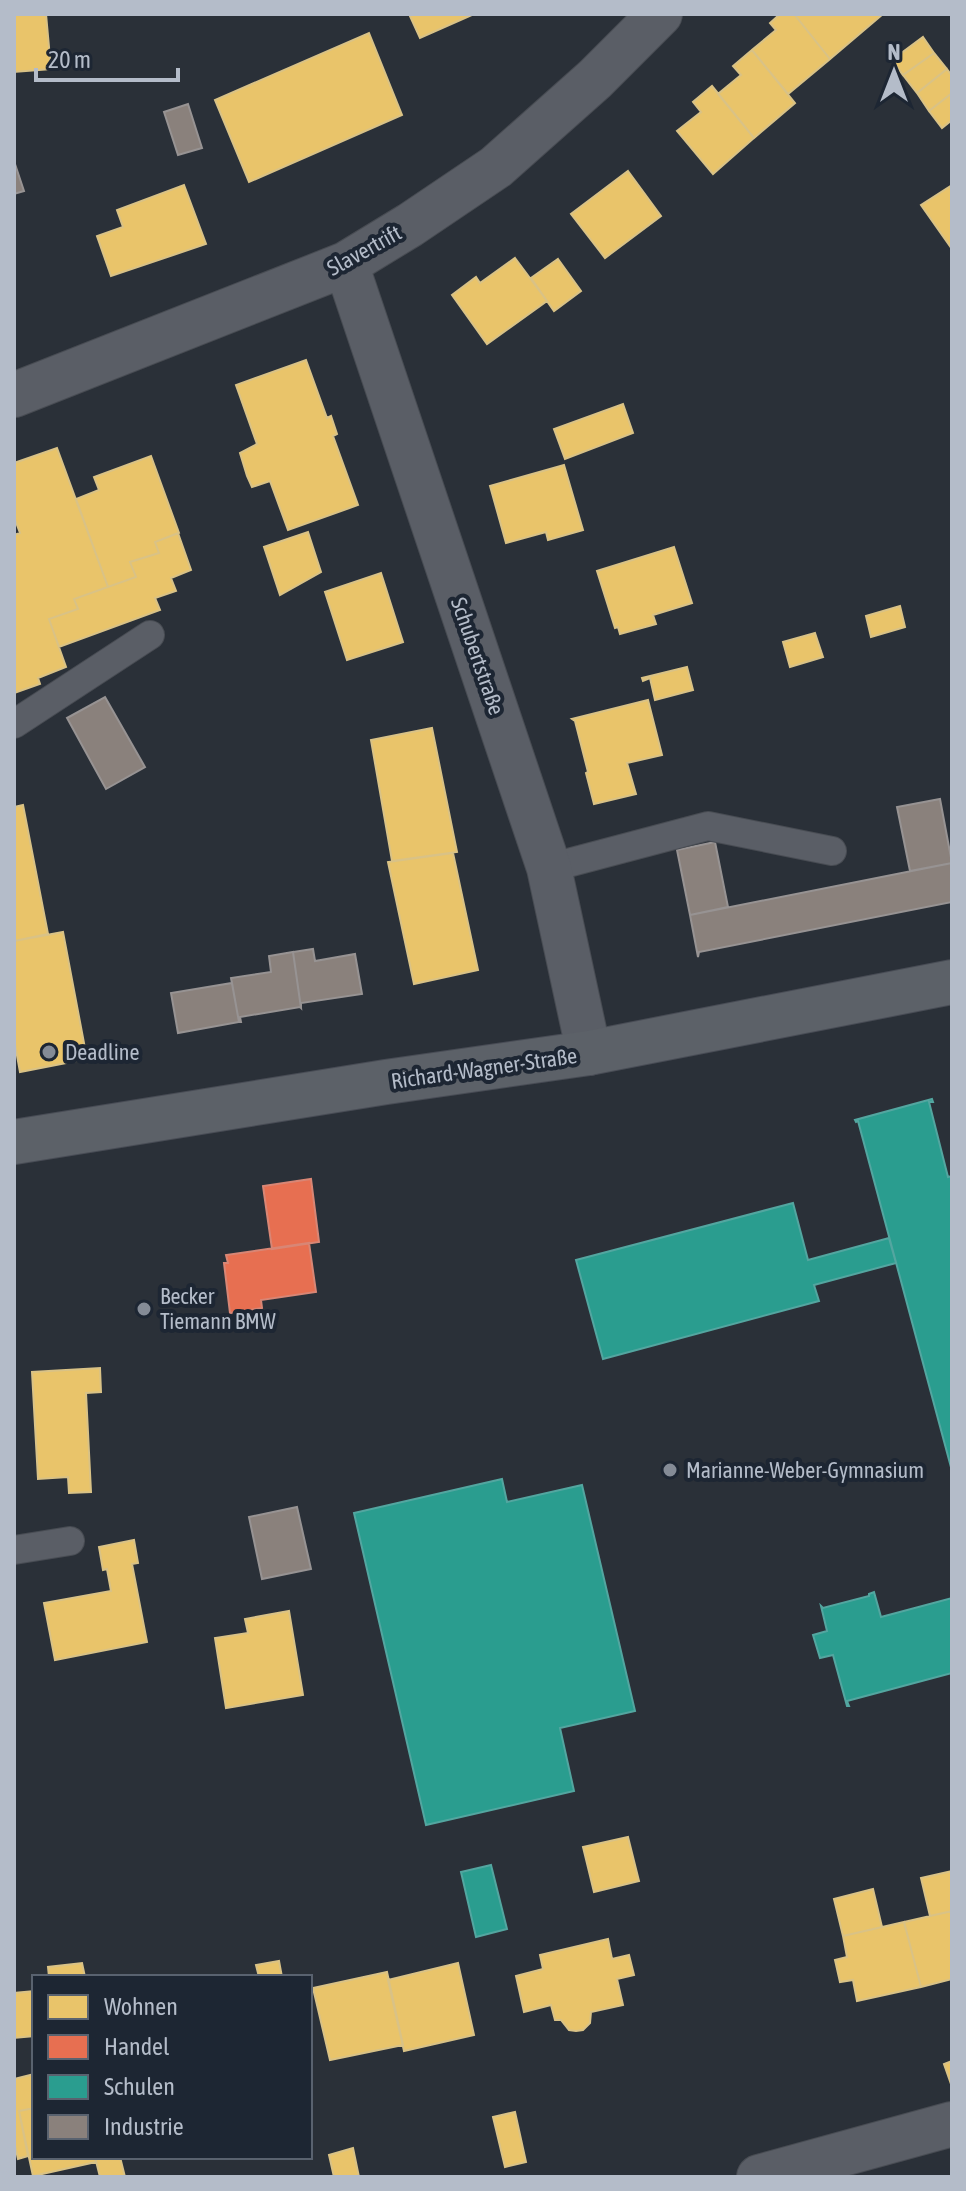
<svg xmlns="http://www.w3.org/2000/svg" width="966" height="2191" font-family="'Asap Condensed',sans-serif">
<rect width="100%" height="100%" fill="#2a3038"/>
<!-- homes -->
<path fill="#e9c46a" stroke="#d9c286" stroke-width="2" d="M 14,14 L 46,14 L 51,69 L 14,72 Z
M 409,14 L 474,14 L 420,38 Z
M 780,14 L 794,14 L 830,59 L 788,94 L 752,50 L 776,30 L 770,23 Z
M 794,14 L 883,14 L 830,59 Z
M 369,33 L 402,115 L 249,182 L 215,100 Z
M 923,37 L 934,53 L 903,75 L 892,60 Z
M 752,50 L 795,103 L 754,138 L 718,94 L 741,75 L 733,66 Z
M 934,53 L 947,69 L 917,93 L 903,75 Z
M 947,69 L 952,76 L 952,93 L 929,111 L 917,93 Z
M 712,86 L 754,138 L 713,174 L 677,131 L 701,112 L 693,102 Z
M 952,93 L 952,120 L 942,128 L 929,111 Z
M 628,171 L 661,216 L 605,258 L 571,214 Z
M 184,185 L 206,244 L 111,276 L 97,236 L 123,227 L 117,210 Z
M 952,185 L 952,249 L 921,205 Z
M 515,258 L 547,301 L 487,344 L 452,295 L 476,277 L 480,283 Z
M 558,259 L 581,291 L 554,311 L 531,278 Z
M 306,360 L 327,418 L 331,416 L 337,434 L 333,436 L 358,505 L 288,530 L 270,481 L 252,487 L 247,476 L 240,453 L 257,444 L 236,385 Z
M 623,404 L 633,433 L 565,459 L 554,429 Z
M 57,448 L 108,587 L 74,599 L 78,609 L 49,619 L 66,667 L 38,678 L 40,684 L 14,693 L 14,535 L 20,533 L 14,517 L 14,463 Z
M 151,456 L 179,533 L 155,542 L 159,553 L 130,562 L 136,577 L 108,587 L 76,499 L 99,490 L 94,477 Z
M 564,465 L 583,530 L 548,540 L 546,532 L 506,543 L 490,486 Z
M 308,532 L 321,572 L 280,595 L 264,547 Z
M 178,533 L 191,570 L 171,578 L 176,591 L 155,598 L 160,610 L 59,647 L 49,619 L 78,609 L 74,599 L 136,577 L 130,562 L 159,553 L 155,542 Z
M 674,547 L 692,603 L 653,615 L 656,624 L 620,634 L 618,627 L 615,628 L 597,571 Z
M 381,573 L 403,642 L 347,660 L 325,592 Z
M 900,606 L 905,627 L 871,637 L 866,616 Z
M 815,633 L 823,657 L 790,667 L 783,642 Z
M 687,667 L 693,690 L 655,700 L 650,678 L 643,681 L 642,678 Z
M 648,700 L 662,755 L 627,763 L 636,794 L 594,804 L 586,773 L 588,772 L 575,721 L 572,719 Z
M 432,728 L 457,852 L 392,861 L 371,740 Z
M 23,805 L 48,934 L 14,941 L 14,807 Z
M 453,853 L 478,970 L 414,984 L 388,862 Z
M 63,932 L 87,1059 L 20,1072 L 14,1039 L 14,941 Z
M 100,1368 L 101,1392 L 86,1393 L 91,1492 L 69,1493 L 68,1477 L 38,1479 L 32,1372 Z
M 134,1540 L 138,1563 L 132,1564 L 147,1642 L 55,1660 L 44,1603 L 111,1591 L 107,1569 L 103,1570 L 99,1547 Z
M 289,1611 L 303,1695 L 226,1708 L 215,1638 L 248,1633 L 245,1619 Z
M 628,1837 L 639,1881 L 594,1892 L 583,1847 Z
M 952,1871 L 952,1911 L 930,1916 L 921,1878 Z
M 873,1889 L 882,1927 L 843,1936 L 834,1899 Z
M 952,1911 L 952,1979 L 921,1987 L 904,1922 Z
M 904,1922 L 921,1987 L 857,2001 L 853,1980 L 840,1982 L 835,1960 L 847,1957 L 843,1936 Z
M 608,1939 L 612,1959 L 629,1955 L 634,1975 L 617,1979 L 623,2005 L 591,2012 L 590,2023 L 583,2030 L 576,2031 L 569,2030 L 561,2020 L 555,2020 L 551,2005 L 524,2012 L 516,1976 L 543,1969 L 540,1955 Z
M 279,1961 L 282,1977 L 259,1977 L 256,1965 Z
M 82,1963 L 85,1977 L 49,1977 L 48,1967 Z
M 458,1963 L 474,2035 L 404,2051 L 388,1980 Z
M 387,1972 L 403,2045 L 330,2060 L 313,1988 Z
M 34,1991 L 34,2036 L 14,2038 L 14,1993 Z
M 952,2061 L 952,2087 L 944,2064 Z
M 34,2074 L 34,2108 L 19,2111 L 28,2156 L 18,2159 L 14,2141 L 14,2079 Z
M 34,2108 L 34,2157 L 95,2157 L 96,2162 L 33,2176 L 19,2111 Z
M 515,2112 L 526,2162 L 505,2167 L 493,2117 Z
M 353,2148 L 359,2177 L 334,2177 L 329,2155 Z
M 95,2157 L 120,2157 L 125,2177 L 100,2177 Z"/>
<!-- shops -->
<path fill="#e76f51" stroke="#d88675" stroke-width="2" d="M 311,1179 L 319,1242 L 272,1249 L 263,1186 Z
M 309,1243 L 316,1292 L 261,1300 L 262,1308 L 230,1313 L 224,1263 L 228,1263 L 226,1255 Z"/>
<!-- schools -->
<path fill="#2a9d8f" stroke="#53a6a0" stroke-width="2" d="M 932,1099 L 933,1102 L 929,1102 L 948,1177 L 952,1176 L 952,1471 L 858,1121 L 856,1122 L 855,1120 Z
M 793,1203 L 808,1260 L 889,1238 L 896,1263 L 814,1285 L 819,1301 L 603,1359 L 576,1260 Z
M 502,1479 L 507,1502 L 582,1485 L 635,1711 L 560,1728 L 574,1791 L 426,1825 L 354,1513 Z
M 874,1592 L 881,1617 L 952,1598 L 952,1673 L 847,1701 L 849,1706 L 847,1706 L 833,1655 L 820,1658 L 813,1635 L 827,1631 L 821,1606 L 823,1608 L 869,1596 L 869,1594 Z
M 491,1865 L 507,1929 L 476,1937 L 461,1872 Z"/>
<!-- industry -->
<path fill="#8a817c" stroke="#979393" stroke-width="2" d="M 188,104 L 202,148 L 178,155 L 164,112 Z
M 14,161 L 24,191 L 14,194 Z
M 105,697 L 145,767 L 106,789 L 67,718 Z
M 940,799 L 952,863 L 910,871 L 897,807 Z
M 715,842 L 728,907 L 690,915 L 677,850 Z
M 952,863 L 952,902 L 699,952 L 698,957 L 690,915 Z
M 313,949 L 315,961 L 355,954 L 362,994 L 301,1003 L 301,1008 L 293,952 Z
M 293,952 L 301,1008 L 300,1007 L 240,1017 L 241,1022 L 239,1022 L 231,978 L 271,972 L 269,956 Z
M 232,983 L 239,1022 L 178,1033 L 171,993 Z
M 297,1507 L 311,1569 L 262,1579 L 249,1517 Z"/>
<g fill="none" stroke-linecap="round" stroke-linejoin="round">
<!-- lane casing -->
<g stroke="#484c53" stroke-width="30">
<path id="lane" d="M 14,724 L 150,635
M 549,868 L 708,826 L 832,851
M 14,1550 L 70,1541"/>
</g>
<!-- street casing -->
<g stroke="#484c53" stroke-width="46">
<path id="street" d="M 346,264 L 549,868 L 589,1053
M 14,395 L 346,264 L 410,225 L 496,167 L 595,79 L 660,14
M 759,2177 L 952,2124"/>
</g>
<!-- primary casing -->
<g stroke="#484c55" stroke-width="46">
<path id="primary" d="M 14,1142 L 386,1082 L 589,1053 L 952,982"/>
</g>
<!-- lane -->
<use href="#lane" stroke="#5a5e66" stroke-width="28"/>
<!-- street -->
<use href="#street" stroke="#5a5e66" stroke-width="44"/>
<!-- primary -->
<use href="#primary" stroke="#5c6168" stroke-width="44"/>
</g>
<!-- markers -->
<g fill="#848b96" stroke="#1d2633" stroke-width="3">
<circle cx="49" cy="1052" r="8"/>
<circle cx="144" cy="1309" r="8"/>
<circle cx="670" cy="1470" r="8"/>
</g>
<g text-anchor="middle" stroke-width="8" stroke-linejoin="round" paint-order="stroke">
<!-- street labels -->
<g font-size="22" fill="#b4bcc9" stroke="#1d2633">
<text transform="translate(364 250) rotate(-29)" y="8">Slavertrift</text>
<text transform="translate(478 656) rotate(71)" y="8">Schubertstraße</text>
<text transform="translate(484 1068) rotate(-8)" y="8">Richard-Wagner-Straße</text>
</g>
<!-- poi labels -->
<g font-size="22" fill="#b4bcc9" stroke="#1d2633" text-anchor="start">
<text x="65" y="1060">Deadline</text>
<text x="160" y="1304">Becker<tspan x="160" dy="25">Tiemann BMW</tspan></text>
<text x="686" y="1478">Marianne-Weber-Gymnasium</text>
</g>
</g>
<!-- border -->
<rect width="966" height="2191" fill="none" stroke="#b4bcc9" stroke-width="32"/>
<!-- legend -->
<rect x="32" y="1975" width="280" height="184" fill="#1d2633" stroke="#59626f" stroke-width="2"/>
<rect x="48" y="1995" width="40" height="24" fill="#e9c46a" stroke="#59626f" stroke-width="2"/>
<text x="104" y="2015" font-size="24" fill="#b4bcc9">Wohnen</text>
<rect x="48" y="2035" width="40" height="24" fill="#e76f51" stroke="#59626f" stroke-width="2"/>
<text x="104" y="2055" font-size="24" fill="#b4bcc9">Handel</text>
<rect x="48" y="2075" width="40" height="24" fill="#2a9d8f" stroke="#59626f" stroke-width="2"/>
<text x="104" y="2095" font-size="24" fill="#b4bcc9">Schulen</text>
<rect x="48" y="2115" width="40" height="24" fill="#8a817c" stroke="#59626f" stroke-width="2"/>
<text x="104" y="2135" font-size="24" fill="#b4bcc9">Industrie</text>
<!-- north arrow -->
<g transform="translate(894 72)" stroke="#1d2633" stroke-width="6" paint-order="stroke">
<path d="M0-6L14 30L0 20L-14 30Z" fill="#b4bcc9"/>
<text y="-12" font-size="22" font-weight="bold" text-anchor="middle" fill="#b4bcc9">N</text>
</g>
<!-- scale -->
<path d="M36 68v12h142v-12" fill="none" stroke="#b4bcc9" stroke-width="4"/>
<text x="48" y="68" font-size="24" fill="#b4bcc9" stroke="#1d2633" stroke-width="6" paint-order="stroke">20 m</text>
</svg>
